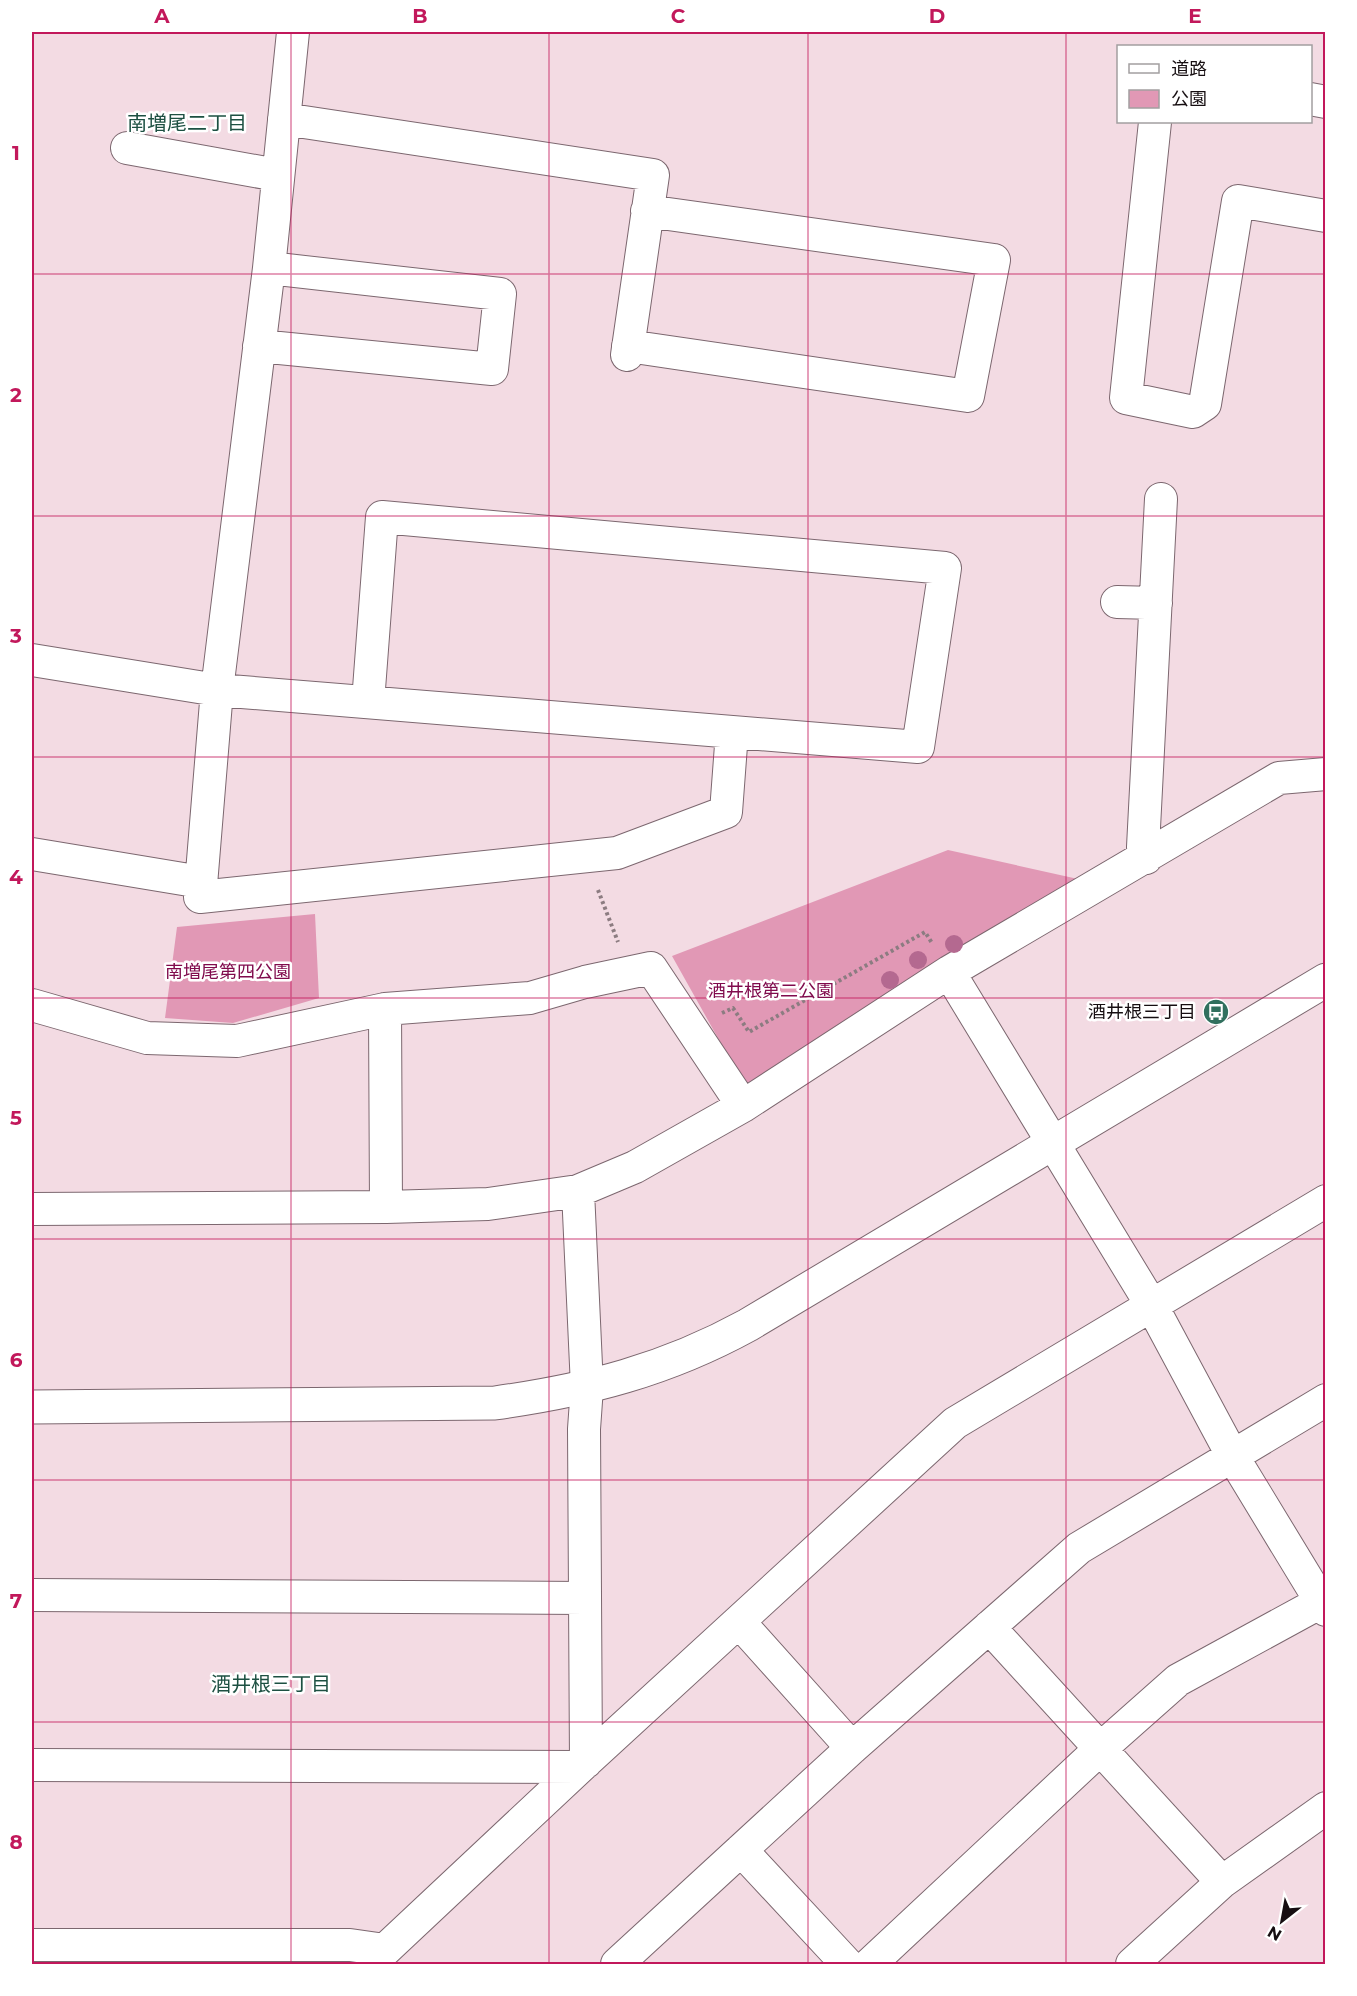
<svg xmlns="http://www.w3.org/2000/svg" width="1357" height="1996" font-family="Montserrat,'Noto Sans JP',sans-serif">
<rect width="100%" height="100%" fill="#f3dbe3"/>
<!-- green -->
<path fill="#e198b5" d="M 948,850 L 1078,879 L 753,1083 L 742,1081 L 672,956 Z
M 315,914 L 319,998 L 233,1023 L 165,1018 L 177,927 Z
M 344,1956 L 347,1964 L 154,1964 L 154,1957 Z"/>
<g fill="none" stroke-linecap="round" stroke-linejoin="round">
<!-- minor casing -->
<g stroke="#7c676f" stroke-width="34">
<path id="minor" d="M 293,32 L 269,268 L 217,690 L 200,897 L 617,853 L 726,812 L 732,732
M 1310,99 L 1326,102
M 284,119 L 653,175 L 627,355
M 1155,122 L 1126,398 L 1193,412 L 1205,404 L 1238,201 L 1326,216
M 127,148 L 277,175
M 259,346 L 492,369 L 500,294 L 269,268
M 628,346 L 968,396 L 994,260 L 647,211
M 1117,602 L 1156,603
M 32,660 L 217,690 L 918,747 L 945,568 L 382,517 L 368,702
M 32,854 L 201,882
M 1146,858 L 1143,847 L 1161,499
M 949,972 L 1152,1306 L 1233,1457 L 1326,1610
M 32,1005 L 147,1038 L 237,1041 L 385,1009 L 530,998 L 585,982 L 651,968 L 743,1106
M 385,1009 L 386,1207
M 578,1191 L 587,1387 L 584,1429 L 586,1762
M 32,1209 L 386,1207 L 488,1204 L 578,1191 L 635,1167 L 743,1106 L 949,972 L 1279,778 L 1326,774
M 32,1595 L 584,1598
M 740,1623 L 852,1748
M 989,1627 L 1222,1882
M 32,1765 L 580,1767
M 741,1850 L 847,1964
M 32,1945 L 350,1945 L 385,1950
M 370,1964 L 580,1767 L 955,1423 L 1326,1201
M 617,1964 L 852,1748 L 1079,1548 L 1326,1400
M 870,1964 L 1099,1750 L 1178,1680 L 1321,1602
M 1132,1964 L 1222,1882 L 1326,1808"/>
</g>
<!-- tertiary casing -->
<g stroke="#7c676f" stroke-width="35">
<path id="tertiary" d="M 32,1407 L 495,1403 C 588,1390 666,1370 748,1325 L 1326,980"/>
</g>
<!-- path -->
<path stroke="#8c7c81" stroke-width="4" stroke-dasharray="3 3" stroke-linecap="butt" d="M 598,890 L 618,942
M 722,1013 L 733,1008 L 749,1032 L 925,932 L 932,943"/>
<!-- minor -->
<use href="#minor" stroke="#fff" stroke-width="32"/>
<!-- tertiary -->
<use href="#tertiary" stroke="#fff" stroke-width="33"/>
</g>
<!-- trees -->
<g fill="#b46990">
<circle cx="954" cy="944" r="9"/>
<circle cx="918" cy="960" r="9"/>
<circle cx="890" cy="980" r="9"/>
</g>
<!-- grid -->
<path fill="none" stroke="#c2185b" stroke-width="1.5" stroke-opacity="0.55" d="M 291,32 L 291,1964M 549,32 L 549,1964M 808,32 L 808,1964M 1066,32 L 1066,1964M 32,274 L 1326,274M 32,516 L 1326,516M 32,757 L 1326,757M 32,998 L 1326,998M 32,1239 L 1326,1239M 32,1480 L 1326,1480M 32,1722 L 1326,1722"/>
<!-- icons -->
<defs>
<g id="bus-disc" transform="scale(1.35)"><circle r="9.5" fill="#31705e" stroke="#fff"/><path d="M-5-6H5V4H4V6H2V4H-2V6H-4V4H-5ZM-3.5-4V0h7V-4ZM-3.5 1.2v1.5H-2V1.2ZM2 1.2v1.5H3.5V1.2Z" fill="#fff"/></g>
</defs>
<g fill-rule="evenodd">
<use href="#bus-disc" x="1216" y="1012"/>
</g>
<g text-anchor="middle" stroke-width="5" stroke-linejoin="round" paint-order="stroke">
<!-- park labels -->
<g font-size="18" fill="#800b4d" stroke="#fff">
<text x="228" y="978">南増尾第四公園</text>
<text x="771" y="997">酒井根第二公園</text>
</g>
<!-- poi labels -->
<g font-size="18" fill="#160e11" stroke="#fff" text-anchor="end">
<text x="1196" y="1018">酒井根三丁目</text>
</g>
<!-- neighbourhood labels -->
<g font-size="20" fill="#1d5042" stroke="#fff">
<text x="187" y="130">南増尾二丁目</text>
<text x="271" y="1691">酒井根三丁目</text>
</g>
</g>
<!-- border -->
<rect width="1357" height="1996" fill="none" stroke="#ffffff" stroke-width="66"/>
<!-- legend -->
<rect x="1117" y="45" width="195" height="78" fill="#ffffff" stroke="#a29fa0" stroke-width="1.5"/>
<rect x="1129" y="64" width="30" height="9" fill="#ffffff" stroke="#a29fa0" stroke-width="1.5"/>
<text x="1171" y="75" font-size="18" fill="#160e11">道路</text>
<rect x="1129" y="90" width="30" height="18" fill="#e198b5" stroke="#a29fa0" stroke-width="1.5"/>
<text x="1171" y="105" font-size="18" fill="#160e11">公園</text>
<!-- north arrow -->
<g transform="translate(1282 1921) rotate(211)" stroke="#ffffff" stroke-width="4.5" paint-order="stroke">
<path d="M0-4.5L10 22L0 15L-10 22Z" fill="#160e11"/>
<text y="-9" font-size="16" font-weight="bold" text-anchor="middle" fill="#160e11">N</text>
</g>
<rect x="33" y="33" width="1291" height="1930" fill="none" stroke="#c2185b" stroke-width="2"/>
<g font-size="20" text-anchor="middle" font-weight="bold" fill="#c2185b">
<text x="162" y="23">A</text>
<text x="420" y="23">B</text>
<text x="678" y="23">C</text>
<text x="937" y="23">D</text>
<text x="1195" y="23">E</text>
<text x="16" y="160">1</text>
<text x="16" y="402">2</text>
<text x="16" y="643">3</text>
<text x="16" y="884">4</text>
<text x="16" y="1125">5</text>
<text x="16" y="1367">6</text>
<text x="16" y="1608">7</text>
<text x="16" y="1849">8</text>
</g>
</svg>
